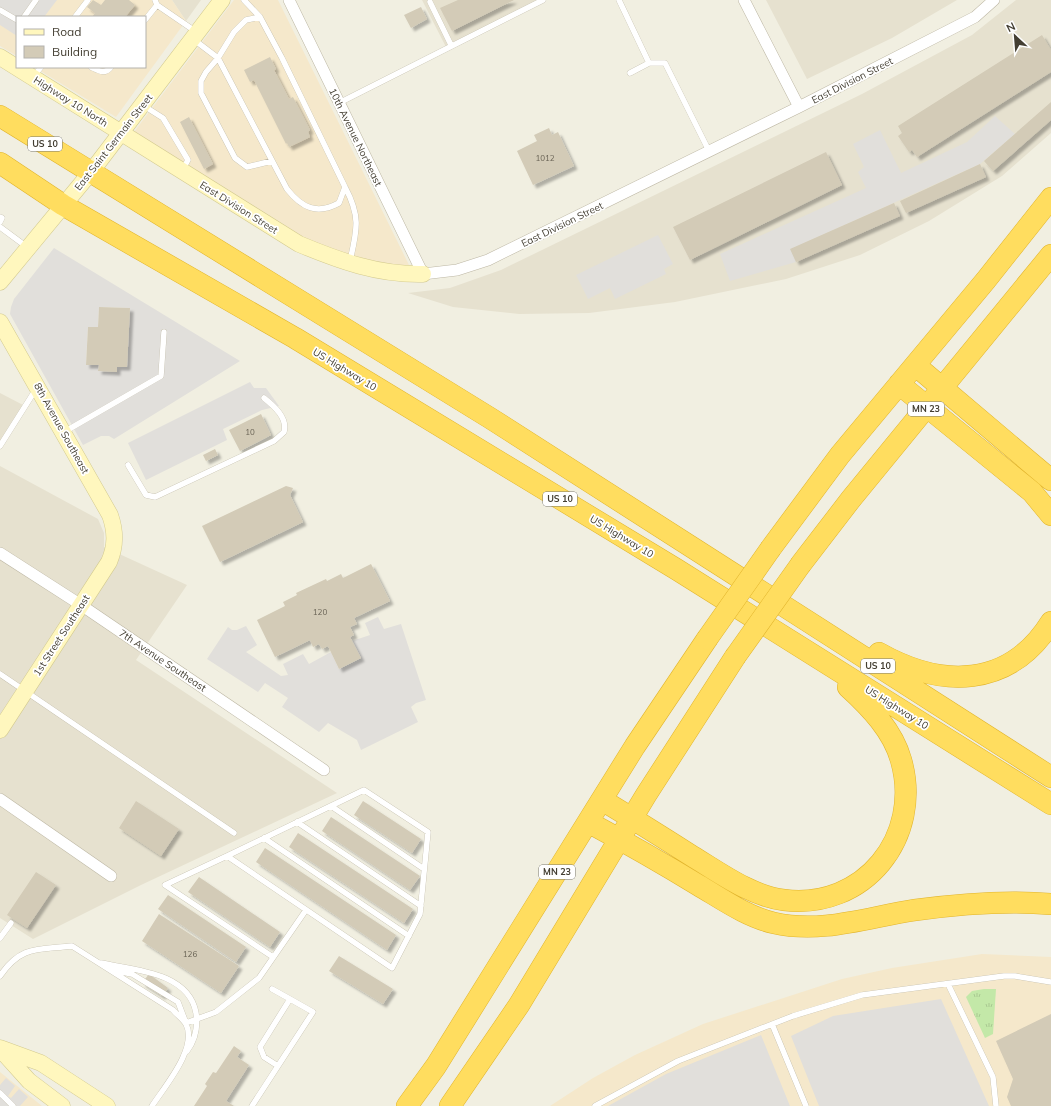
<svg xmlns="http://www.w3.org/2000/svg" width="1051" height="1106" font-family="Mulish,sans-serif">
<defs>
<pattern id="grass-tufts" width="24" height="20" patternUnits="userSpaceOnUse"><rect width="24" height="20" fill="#c3e8a8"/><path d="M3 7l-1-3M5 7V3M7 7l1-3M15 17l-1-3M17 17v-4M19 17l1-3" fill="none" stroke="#a9c891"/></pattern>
<filter id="shadow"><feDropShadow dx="3.5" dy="3.5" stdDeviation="1" flood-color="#0004"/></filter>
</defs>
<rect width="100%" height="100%" fill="#f1efe1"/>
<!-- residential -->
<path fill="#e6e1cf" d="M 172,0 L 201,0 L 186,21 Z
M 422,0 L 539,0 L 446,47 Z
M 766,0 L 957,0 L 892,38 L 807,79 Z
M 1016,0 L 1051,0 L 1051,133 L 1002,176 L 929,221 L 860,255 L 786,279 L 675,302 L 589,313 L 519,314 L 453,307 L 408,293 L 450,288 L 501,270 L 862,94 L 972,35 Z
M 0,393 L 25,406 L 0,446 Z
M 0,466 L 98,519 L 104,533 L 104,547 L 187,585 L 136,660 L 337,793 L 141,885 L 33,939 L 0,918 Z"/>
<!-- commercial -->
<path fill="#f5e8cb" d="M 0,0 L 172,0 L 186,21 L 116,117 L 34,67 L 145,67 L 145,17 L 17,17 L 17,56 L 0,46 Z
M 234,0 L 278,0 L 409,265 L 383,265 L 308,243 L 134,132 Z
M 982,954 L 1051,957 L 1051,1106 L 550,1106 L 593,1078 L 635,1055 L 703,1024 L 842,979 L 892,968 Z
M 0,1072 L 42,1106 L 0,1106 Z"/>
<!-- grass -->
<path fill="url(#grass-tufts)" d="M 984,989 L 996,989 L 993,1034 L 985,1038 L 966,997 L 972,991 Z"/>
<!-- parking -->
<path fill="#e1dfdb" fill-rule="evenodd" d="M 0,0 L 57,0 L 44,17 L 17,17 L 17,36 L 0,25 Z
M 995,116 L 1015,134 L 980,164 L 791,249 L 796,262 L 730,281 L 720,254 L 866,188 L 858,172 L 864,167 L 853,144 L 880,130 L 901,173 L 967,142 Z
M 658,235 L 673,264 L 664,269 L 666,274 L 615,299 L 610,288 L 588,299 L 576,275 Z
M 54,248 L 240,361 L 114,439 L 109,436 L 101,436 L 83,445 L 10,314 L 11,307 L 14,299 ZM 99,307 L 130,308 L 127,367 L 117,367 L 117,372 L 99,371 L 99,365 L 86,364 L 88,327 L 98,327 Z
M 250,382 L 254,388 L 266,388 L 279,406 L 262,410 L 223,429 L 227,440 L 146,480 L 128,443 Z
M 378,617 L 384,629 L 401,624 L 426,700 L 416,703 L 411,707 L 418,722 L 361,750 L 357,740 L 328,723 L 319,732 L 282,707 L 288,698 L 265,683 L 258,692 L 207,659 L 228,627 L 232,630 L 237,630 L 246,626 L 257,645 L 246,652 L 281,676 L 288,675 L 283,664 L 303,654 L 309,664 L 331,652 L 339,669 L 361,658 L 352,641 L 370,635 L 365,623 Z
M 941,999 L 989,1106 L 819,1106 L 791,1036 L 833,1016 Z
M 761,1035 L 790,1106 L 608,1106 L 666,1074 Z
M 6,1078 L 15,1086 L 8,1096 L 11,1098 L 19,1089 L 28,1097 L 20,1106 L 0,1106 L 0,1085 Z"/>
<!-- building -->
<path fill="#d3cbb7" filter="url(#shadow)" d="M 93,0 L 101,5 L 105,0 L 129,0 L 135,5 L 125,17 L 92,17 L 95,13 L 87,7 Z
M 458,0 L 514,0 L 452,31 L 440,8 Z
M 421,7 L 427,19 L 411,28 L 404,15 Z
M 1042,35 L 1051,50 L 1051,72 L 917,157 L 912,150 L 909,152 L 898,136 L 902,133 L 898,126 Z
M 270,57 L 276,69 L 274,70 L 289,99 L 293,97 L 310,130 L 308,132 L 310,137 L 289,147 L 287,143 L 286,144 L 254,80 L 250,82 L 244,70 Z
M 1051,102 L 1051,120 L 993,171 L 984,161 Z
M 189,117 L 213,164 L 204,169 L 180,122 Z
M 549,128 L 552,135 L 558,132 L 574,166 L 533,185 L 517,151 L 537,141 L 534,135 Z
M 826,152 L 842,185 L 690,260 L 673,227 Z
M 980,164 L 986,177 L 906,213 L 900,201 Z
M 894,203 L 900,216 L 796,262 L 790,249 Z
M 99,307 L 130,308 L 127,367 L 117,367 L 117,372 L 98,371 L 99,365 L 86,365 L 88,327 L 98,327 Z
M 261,414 L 271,435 L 240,451 L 229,430 Z
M 215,449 L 218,455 L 206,461 L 203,455 Z
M 286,486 L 293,488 L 290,495 L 303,522 L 220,562 L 202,526 Z
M 371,564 L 390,601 L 354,618 L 357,624 L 350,627 L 354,635 L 350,637 L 361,658 L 339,669 L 328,646 L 322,649 L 319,644 L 313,647 L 310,640 L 275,657 L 257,620 L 285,606 L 283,602 L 297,595 L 296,593 L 326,579 L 327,581 L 341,574 L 343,578 Z
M 136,801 L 179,829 L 161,856 L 119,828 Z
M 363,801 L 421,839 L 412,853 L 354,815 Z
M 331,817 L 420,876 L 410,890 L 322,831 Z
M 298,833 L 413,909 L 404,923 L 289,847 Z
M 265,848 L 396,935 L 387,950 L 256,862 Z
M 36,872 L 56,885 L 27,928 L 7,915 Z
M 199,877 L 280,932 L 270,947 L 188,892 Z
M 168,895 L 246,947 L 236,962 L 158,909 Z
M 159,914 L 239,966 L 221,993 L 142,941 Z
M 339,956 L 393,989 L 383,1004 L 329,971 Z
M 149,974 L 168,988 L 162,996 L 142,983 Z
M 1051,1014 L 1051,1106 L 1011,1106 L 1007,1097 L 1013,1079 L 996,1041 Z
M 234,1046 L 241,1051 L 237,1057 L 249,1065 L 226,1101 L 234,1106 L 194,1106 L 207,1086 L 205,1084 L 213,1072 L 216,1073 Z"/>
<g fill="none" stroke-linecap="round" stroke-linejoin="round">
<!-- lane casing -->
<g stroke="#bdb7a4" stroke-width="6">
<path id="lane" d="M 155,0 L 157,5 L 195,31
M 619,0 L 649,63 L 630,73
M 430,2 L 451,45
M 0,10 L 17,20
M 24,17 L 36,0
M 75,17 L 88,0
M 260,17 L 246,20 L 234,32 L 218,58 L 206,72 L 201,81 L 201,93 L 235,158 L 247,167 L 272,161
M 145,20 L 157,5
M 193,39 L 218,58 L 287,189 C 302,208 317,215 339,203 L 345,187 L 282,58 L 260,17 L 244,0
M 649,63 L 665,63 L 709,151
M 91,67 C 99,71 105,75 111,67
M 34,76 L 41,67
M 339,103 L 543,0
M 144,106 L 163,118 L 188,160 L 183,169
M 345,187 C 361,217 357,230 350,261
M 0,217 L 2,218 L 0,222
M 0,227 L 27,247
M 64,432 L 161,376 L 164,332
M 0,446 L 36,389
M 128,465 L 146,495 L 155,497 L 274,441 L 284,432 C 288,418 274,406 264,398
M 0,674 L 234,833
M 364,790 L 428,832 L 420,914 L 392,968 L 227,856 Z
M 331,806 L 424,869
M 297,822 L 421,906
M 264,838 L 409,936
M 227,856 L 165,885 L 273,957
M 0,938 L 11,923
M 101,963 C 134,970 189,972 196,1013 C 198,1027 196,1039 187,1051
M 111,970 L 132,974 L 178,1002 L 186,1023 L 216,1012 L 259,978 L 306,910
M 0,976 C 21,945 38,950 72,946 L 173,1010 C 176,1014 183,1019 186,1024 C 198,1048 165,1086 152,1106
M 948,984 L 993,1077 L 996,1106
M 272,989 L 290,999
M 772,1024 L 806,1106
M 0,1093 L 13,1106
M 252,1106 L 313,1012 L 290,999 L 260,1047 L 264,1057 L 278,1066
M 595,1106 L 678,1061 L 711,1048 L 793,1016 L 862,995 L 1004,976 L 1015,976 L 1051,982"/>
</g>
<!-- street casing -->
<g stroke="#bdb7a4" stroke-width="12">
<path id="street" d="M 289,0 L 423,274 L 457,270 L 488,260 L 799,107 L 975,17 L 994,0
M 744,0 L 799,107
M 0,553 L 81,605 L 324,770
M 0,799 L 111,876"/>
</g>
<!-- secondary casing -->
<g stroke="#d3ca8f" stroke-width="17">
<path id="secondary" d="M 0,57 L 299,244 C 340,261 378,275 423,274
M 0,282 L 91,172 L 222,0
M 0,322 L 110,515 C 116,532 116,546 109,562 L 0,730
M 0,1048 L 41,1063 L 107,1106
M 1,1050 L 29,1081 L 62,1106"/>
</g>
<!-- highway casing -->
<g stroke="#e1b42c" stroke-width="22">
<path id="highway" d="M 0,116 L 490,418 L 1051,777
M 0,163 L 63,205 L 295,338 L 676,569 L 1051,804
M 915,365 L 1051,480
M 899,384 L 1032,492 L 1051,515
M 771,548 L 840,455 L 986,280 L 1051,198
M 801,564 L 851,499 L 1051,255
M 879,653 C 941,688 1009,689 1051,622
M 602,800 C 632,818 662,837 692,856 C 720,873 751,896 784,900 C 864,910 923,837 901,760 C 893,731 870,707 848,687
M 588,822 C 625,842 662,863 698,885 C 722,899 747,917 774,923 C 822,934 868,917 915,910 C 959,904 1006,900 1051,904
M 407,1106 L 436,1066 L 635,746 L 707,639
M 450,1106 L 519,1005 L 646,795 L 735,657"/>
</g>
<!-- lane -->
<use href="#lane" stroke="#fff" stroke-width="5.5"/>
<!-- street -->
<use href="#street" stroke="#fff" stroke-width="11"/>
<!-- secondary -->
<use href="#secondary" stroke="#fff7be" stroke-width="16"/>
<!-- highway -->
<use href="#highway" stroke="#ffdd5f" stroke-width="21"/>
<!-- highway-bridge casing -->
<g stroke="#e1b42c" stroke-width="22" stroke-linecap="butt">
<path id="highway-bridge" d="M 707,639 L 771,548
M 735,657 L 801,564"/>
</g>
<!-- highway-bridge -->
<use href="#highway-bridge" stroke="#ffdd5f" stroke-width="21"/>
</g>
<g text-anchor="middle" stroke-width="3.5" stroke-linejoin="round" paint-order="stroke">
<!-- number labels -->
<g font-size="8" fill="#676153">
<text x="545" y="161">1012</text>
<text x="250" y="435">10</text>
<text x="320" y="615">120</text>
<text x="190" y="957">126</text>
</g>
<!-- shield labels -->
<g fill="#fff" stroke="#7b7870" stroke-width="1">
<rect x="28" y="137" width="34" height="14" rx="3"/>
<rect x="908" y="402" width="36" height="14" rx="3"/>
<rect x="543" y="492" width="34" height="14" rx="3"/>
<rect x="861" y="659" width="34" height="14" rx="3"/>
<rect x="539" y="865" width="36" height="14" rx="3"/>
</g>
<g font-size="9" font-weight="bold" fill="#433e32">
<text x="45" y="147">US 10</text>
<text x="926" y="412">MN 23</text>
<text x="560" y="502">US 10</text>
<text x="878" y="669">US 10</text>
<text x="557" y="875">MN 23</text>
</g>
<!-- street labels -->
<g font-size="10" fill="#433e32" stroke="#fff">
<text transform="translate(852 80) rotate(-27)" y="4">East Division Street</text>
<text transform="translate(71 101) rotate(32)" y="4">Highway 10 North</text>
<text transform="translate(356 137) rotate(64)" y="4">10th Avenue Northeast</text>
<text transform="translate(113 142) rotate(-52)" y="4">East Saint Germain Street</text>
<text transform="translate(239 207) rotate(32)" y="4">East Division Street</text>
<text transform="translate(562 224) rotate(-26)" y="4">East Division Street</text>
<text transform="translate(345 369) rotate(31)" y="4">US Highway 10</text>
<text transform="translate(62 428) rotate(61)" y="4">8th Avenue Southeast</text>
<text transform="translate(622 536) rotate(31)" y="4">US Highway 10</text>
<text transform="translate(61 635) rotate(-57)" y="4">1st Street Southeast</text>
<text transform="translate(163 660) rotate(34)" y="4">7th Avenue Southeast</text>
<text transform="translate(897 707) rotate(32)" y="4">US Highway 10</text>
</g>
</g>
<!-- legend -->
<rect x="16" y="16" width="130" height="52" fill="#ffffff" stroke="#b4b2ad"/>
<rect x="24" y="29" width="20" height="6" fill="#fff7be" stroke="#b4b2ad"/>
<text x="52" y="36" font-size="12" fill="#433e32">Road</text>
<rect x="24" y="46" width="20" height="12" fill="#d3cbb7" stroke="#b4b2ad"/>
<text x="52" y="56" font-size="12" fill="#433e32">Building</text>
<!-- north arrow -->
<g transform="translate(1015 36) rotate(334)" stroke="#ffffff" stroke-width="3" paint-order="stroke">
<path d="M0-3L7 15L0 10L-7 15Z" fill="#433e32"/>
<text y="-6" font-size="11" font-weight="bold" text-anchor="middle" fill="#433e32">N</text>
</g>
</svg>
